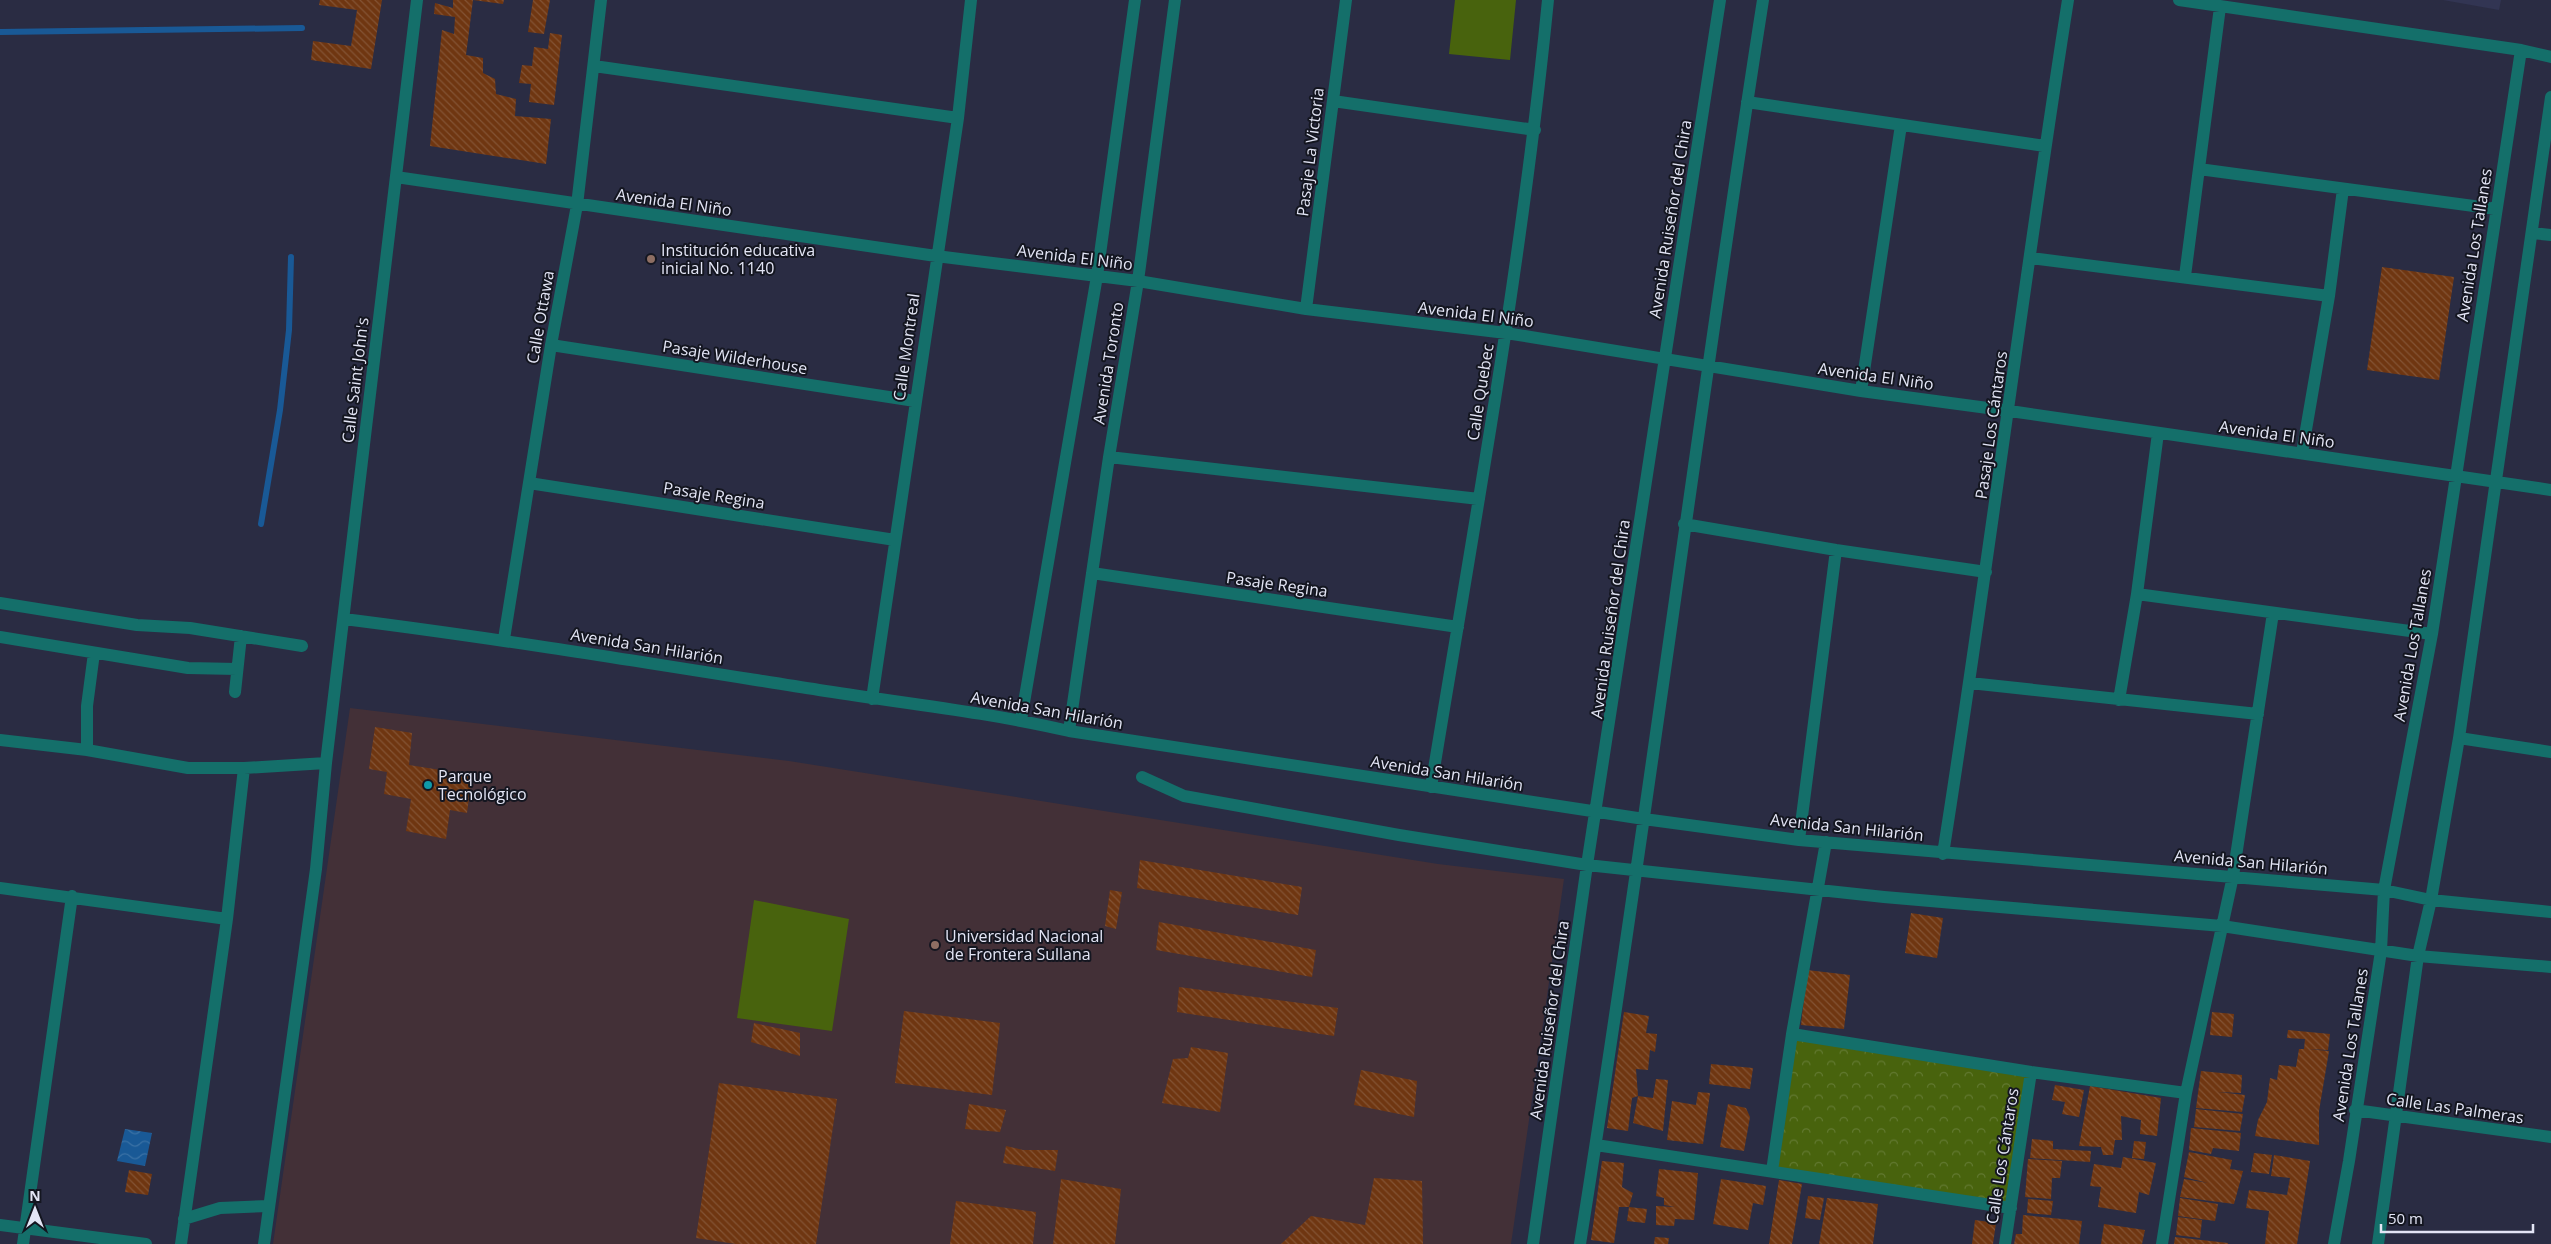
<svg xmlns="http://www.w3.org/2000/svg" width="2551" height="1244" font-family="'Open Sans',sans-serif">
<defs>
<pattern id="park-crowns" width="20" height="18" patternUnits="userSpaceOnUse" patternTransform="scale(1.25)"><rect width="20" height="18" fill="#48630d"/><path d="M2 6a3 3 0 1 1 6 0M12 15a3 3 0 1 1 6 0" fill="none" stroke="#627931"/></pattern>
<pattern id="water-waves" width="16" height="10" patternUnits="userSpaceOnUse" patternTransform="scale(1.25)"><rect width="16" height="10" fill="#195996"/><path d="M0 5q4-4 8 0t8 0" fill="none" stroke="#3a71a5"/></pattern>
<pattern id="building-back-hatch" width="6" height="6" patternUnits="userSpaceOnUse" patternTransform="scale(1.25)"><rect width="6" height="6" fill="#6f3611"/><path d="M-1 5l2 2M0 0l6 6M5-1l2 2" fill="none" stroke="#835334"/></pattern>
</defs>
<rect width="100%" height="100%" fill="#2a2c43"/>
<!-- built -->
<path fill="#323553" d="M 2443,0 L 2501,0 L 2499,10 Z"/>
<!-- education -->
<path fill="#433037" d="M 350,708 L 789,761 L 1438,864 L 1564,879 L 1511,1244 L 273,1244 Z"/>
<!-- park -->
<path fill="url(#park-crowns)" d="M 1792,1034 L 2031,1072 L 2011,1208 L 1772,1171 Z"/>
<!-- pitch -->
<path fill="#48630d" d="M 1455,0 L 1516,0 L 1510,60 L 1449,54 Z
M 754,900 L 849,919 L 832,1031 L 737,1018 Z"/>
<!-- water -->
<path fill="url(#water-waves)" d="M 125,1129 L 152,1133 L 145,1166 L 117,1161 Z"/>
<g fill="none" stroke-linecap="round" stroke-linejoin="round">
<!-- stream -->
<path stroke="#195996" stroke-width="6" d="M 0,32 L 302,28
M 261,524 L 280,410 L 289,330 L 291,257"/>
</g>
<!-- building -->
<path fill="url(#building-back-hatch)" d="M 320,0 L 382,0 L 371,69 L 311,60 L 313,41 L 351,46 L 357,10 L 319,5 Z
M 453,0 L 473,0 L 466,55 L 483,58 L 483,73 L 495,79 L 496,94 L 516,99 L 515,116 L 551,119 L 546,164 L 430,146 L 442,30 L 454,34 L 455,17 L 434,14 L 435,3 L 453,8 Z
M 473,0 L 504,0 L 503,4 Z
M 533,0 L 550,0 L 544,34 L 528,32 Z
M 550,33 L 562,35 L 554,105 L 529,102 L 531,84 L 519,83 L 522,65 L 532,66 L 534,47 L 548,49 Z
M 2382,267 L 2454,277 L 2439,380 L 2367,370 Z
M 375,727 L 412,733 L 409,765 L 472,775 L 467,813 L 450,810 L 446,839 L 406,831 L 411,799 L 384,794 L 387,772 L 369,769 Z
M 1140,860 L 1302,887 L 1298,915 L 1137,888 Z
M 1110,890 L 1122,892 L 1116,929 L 1105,926 Z
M 1911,913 L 1943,918 L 1937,958 L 1905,953 Z
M 1159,922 L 1316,950 L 1312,977 L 1156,950 Z
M 1807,970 L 1850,975 L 1844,1029 L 1801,1025 Z
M 1179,987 L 1338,1008 L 1334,1036 L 1177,1012 Z
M 904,1011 L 1000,1023 L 992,1095 L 895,1083 Z
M 1624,1012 L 1649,1016 L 1646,1033 L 1657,1034 L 1655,1052 L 1650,1050 L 1648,1070 L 1636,1069 L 1638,1096 L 1632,1098 L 1628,1131 L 1607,1128 Z
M 2212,1012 L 2234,1014 L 2232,1037 L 2210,1035 Z
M 754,1023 L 800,1033 L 800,1056 L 751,1042 Z
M 2288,1030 L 2330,1034 L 2328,1050 L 2307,1049 L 2329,1051 L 2319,1111 L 2319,1145 L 2255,1136 L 2258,1120 L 2267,1102 L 2270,1078 L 2277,1080 L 2279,1065 L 2296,1067 L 2299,1049 L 2304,1049 L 2305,1039 L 2287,1038 Z
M 1191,1047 L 1228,1053 L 1220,1112 L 1162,1103 L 1173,1059 L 1188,1058 Z
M 1711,1064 L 1753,1068 L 1750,1089 L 1709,1084 Z
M 1361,1070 L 1417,1081 L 1414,1117 L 1354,1105 Z
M 2201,1071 L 2242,1075 L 2241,1093 L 2218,1092 L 2245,1095 L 2242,1112 L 2196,1108 Z
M 1656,1079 L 1668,1080 L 1663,1131 L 1633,1123 L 1638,1096 L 1653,1098 Z
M 719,1083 L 837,1099 L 816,1244 L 736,1244 L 696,1238 Z
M 2055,1085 L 2084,1090 L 2079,1117 L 2062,1114 L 2065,1102 L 2052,1100 Z
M 2090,1086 L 2161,1098 L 2157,1136 L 2140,1134 L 2141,1120 L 2121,1116 L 2122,1140 L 2115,1140 L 2113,1155 L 2103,1155 L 2101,1147 L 2079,1146 Z
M 1698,1092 L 1710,1093 L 1703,1144 L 1667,1140 L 1672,1101 L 1696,1105 Z
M 969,1104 L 1006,1110 L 1000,1132 L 965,1129 Z
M 1728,1104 L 1746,1108 L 1750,1117 L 1744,1151 L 1720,1147 Z
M 2196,1109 L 2243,1114 L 2240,1131 L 2194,1127 Z
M 2191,1128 L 2241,1133 L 2239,1151 L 2213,1148 L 2211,1154 L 2189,1150 Z
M 2032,1139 L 2053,1141 L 2053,1149 L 2091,1151 L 2090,1162 L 2030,1158 Z
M 2134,1141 L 2146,1142 L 2144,1159 L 2132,1158 Z
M 1006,1146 L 1023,1150 L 1058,1150 L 1055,1171 L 1003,1163 Z
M 2189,1152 L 2232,1160 L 2230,1169 L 2243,1171 L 2234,1204 L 2180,1197 L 2184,1179 L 2208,1183 L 2184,1177 Z
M 2254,1153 L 2272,1155 L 2269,1174 L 2251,1172 Z
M 2274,1155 L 2310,1161 L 2297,1244 L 2265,1244 L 2269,1211 L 2246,1208 L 2249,1190 L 2287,1195 L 2290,1178 L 2271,1176 Z
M 2123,1157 L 2156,1163 L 2149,1195 L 2139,1192 L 2136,1213 L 2098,1207 L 2101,1187 L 2090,1186 L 2094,1164 L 2121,1168 Z
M 2028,1159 L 2062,1161 L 2060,1178 L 2052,1178 L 2051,1199 L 2025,1197 Z
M 1602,1161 L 1624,1163 L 1622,1187 L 1633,1193 L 1629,1207 L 1619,1207 L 1614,1243 L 1591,1240 Z
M 1659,1169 L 1698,1173 L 1694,1220 L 1675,1219 L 1674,1226 L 1656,1225 L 1656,1206 L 1675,1207 L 1664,1205 L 1664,1198 L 1656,1196 Z
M 129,1170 L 152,1174 L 148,1195 L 125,1192 Z
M 1374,1178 L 1422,1181 L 1423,1244 L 1281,1244 L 1311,1216 L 1365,1225 Z
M 1061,1179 L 1121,1189 L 1115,1244 L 1053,1244 Z
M 1721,1179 L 1766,1186 L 1763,1205 L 1753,1203 L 1748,1230 L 1713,1224 Z
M 1779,1180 L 1802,1184 L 1792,1244 L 1769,1244 Z
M 1808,1196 L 1824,1198 L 1820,1220 L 1805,1218 Z
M 1827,1198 L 1878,1204 L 1873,1244 L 1819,1244 Z
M 2180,1198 L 2218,1204 L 2215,1221 L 2178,1216 Z
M 2028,1199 L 2053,1201 L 2051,1215 L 2027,1213 Z
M 956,1201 L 1036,1212 L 1033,1244 L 950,1244 Z
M 1629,1207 L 1647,1209 L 1645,1223 L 1627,1221 Z
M 2023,1215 L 2082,1221 L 2079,1244 L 2014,1244 L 2016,1234 L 2022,1234 Z
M 2178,1217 L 2202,1220 L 2200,1238 L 2176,1235 Z
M 1975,1220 L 1996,1223 L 1993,1244 L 1972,1244 Z
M 2104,1224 L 2145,1230 L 2142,1244 L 2101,1244 Z
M 1655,1237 L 1669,1238 L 1668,1244 L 1654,1244 Z
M 2175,1237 L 2228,1243 L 2228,1244 L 2174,1244 Z"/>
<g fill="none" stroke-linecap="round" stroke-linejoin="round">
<!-- minor -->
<path stroke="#146f6a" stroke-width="12" d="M 2179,0 L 2521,50 L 2551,57
M 594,66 L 958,118
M 1333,101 L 1535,130
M 1747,102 L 2045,146
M 2199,169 L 2496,209
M 396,177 L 936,256 L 1138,281 L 1306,309 L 1506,333 L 1861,391 L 2010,411 L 2551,490
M 2532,233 L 2551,235
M 2031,258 L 2329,296
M 2185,276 L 2220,7
M 1306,309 L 1346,0
M 551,345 L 915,401
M 1861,391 L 1901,125
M 2302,453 L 2329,296 L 2343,189
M 1109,457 L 1479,499
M 529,483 L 895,540
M 1684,524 L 1836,550 L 1986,572
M 1092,573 L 1458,627
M 2137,594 L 2432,634
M 0,603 L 137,625 L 190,628 L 302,646
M 344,619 C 503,639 661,665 819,690 C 902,703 987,712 1069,731 L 1644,819 L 1799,840 L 2384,890 L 2431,900 L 2551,912
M 0,637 L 188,668 L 237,669
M 504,639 L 551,345 L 577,205 L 601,0
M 1970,683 L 2258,714
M 235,692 L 241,636
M 872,699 L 958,118 L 971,0
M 2119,700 L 2137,594 L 2158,433
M 1021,720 L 1097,276 L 1135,0
M 1069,731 L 1109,457 L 1138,281 L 1175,0
M 2459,738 L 2551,752
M 0,740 L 87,750 L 188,768 L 244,768 L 326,763
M 87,750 L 87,706 L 94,653
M 1142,777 L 1184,796 L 1399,835 L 1587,865 L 1884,897 L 2222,926 L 2418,956 L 2551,967
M 1431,787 C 1474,525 1522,264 1548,0
M 1799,840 L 1836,550
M 1943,854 C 1988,570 2023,284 2068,0
M 0,888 L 227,919
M 1792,1034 L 2031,1072 L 2186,1093
M 2355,1110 L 2551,1137
M 1596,1145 L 2011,1208
M 1772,1171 L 1792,1034 L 1826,842
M 184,1219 L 220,1208 L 269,1206
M 0,1225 L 146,1244
M 23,1244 L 72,896
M 181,1244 L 227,919 L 244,768
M 264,1244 L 316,869 L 326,763 L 417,0
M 1533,1244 L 1587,865 L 1720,0
M 1580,1244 C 1646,830 1698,414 1763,0
M 2005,1244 L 2031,1072
M 2162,1244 L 2186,1093 L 2233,876 L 2273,613
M 2334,1244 L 2349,1161 L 2381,951 L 2384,890 L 2432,634 L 2521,50
M 2378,1244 L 2418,956 L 2431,900 L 2459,738 L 2551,97"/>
</g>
<!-- markers -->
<g fill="#8d6e63" stroke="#141620" stroke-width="2">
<circle cx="651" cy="259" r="5"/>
<circle cx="935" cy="945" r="5"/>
</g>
<circle fill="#0f9aa8" stroke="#141620" stroke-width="2" cx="428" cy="785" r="5"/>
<g text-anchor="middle" stroke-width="4" stroke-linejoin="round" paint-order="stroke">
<!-- street labels -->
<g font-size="16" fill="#e3e5f5" stroke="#141620">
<text transform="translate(1310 152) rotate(-83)" y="6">Pasaje La Victoria</text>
<text transform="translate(674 202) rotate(8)" y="6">Avenida El Niño</text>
<text transform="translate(1670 219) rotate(-81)" y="6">Avenida Ruiseñor del Chira</text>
<text transform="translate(2474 245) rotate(-81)" y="6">Avenida Los Tallanes</text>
<text transform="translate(1075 257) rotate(7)" y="6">Avenida El Niño</text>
<text transform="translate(1476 314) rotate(7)" y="6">Avenida El Niño</text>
<text transform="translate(540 317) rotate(-80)" y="6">Calle Ottawa</text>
<text transform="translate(906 347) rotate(-82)" y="6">Calle Montreal</text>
<text transform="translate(735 357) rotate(9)" y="6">Pasaje Wilderhouse</text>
<text transform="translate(1108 363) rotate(-81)" y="6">Avenida Toronto</text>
<text transform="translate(1876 376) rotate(8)" y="6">Avenida El Niño</text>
<text transform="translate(355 380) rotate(-83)" y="6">Calle Saint John's</text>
<text transform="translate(1480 392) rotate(-81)" y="6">Calle Quebec</text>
<text transform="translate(1991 425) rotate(-82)" y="6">Pasaje Los Cántaros</text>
<text transform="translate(2277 434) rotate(8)" y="6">Avenida El Niño</text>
<text transform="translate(714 495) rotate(9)" y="6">Pasaje Regina</text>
<text transform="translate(1277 584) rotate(8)" y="6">Pasaje Regina</text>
<text transform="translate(1610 619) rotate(-82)" y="6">Avenida Ruiseñor del Chira</text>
<text transform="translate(2412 645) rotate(-80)" y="6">Avenida Los Tallanes</text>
<text transform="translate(647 646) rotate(9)" y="6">Avenida San Hilarión</text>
<text transform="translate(1047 710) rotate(10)" y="6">Avenida San Hilarión</text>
<text transform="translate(1447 773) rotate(9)" y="6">Avenida San Hilarión</text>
<text transform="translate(1847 827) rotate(6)" y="6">Avenida San Hilarión</text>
<text transform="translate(2251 862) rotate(5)" y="6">Avenida San Hilarión</text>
<text transform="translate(1549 1020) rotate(-82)" y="6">Avenida Ruiseñor del Chira</text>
<text transform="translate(2350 1045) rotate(-81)" y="6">Avenida Los Tallanes</text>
<text transform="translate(2455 1108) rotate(8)" y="6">Calle Las Palmeras</text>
<text transform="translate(2002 1156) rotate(-81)" y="6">Calle Los Cántaros</text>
</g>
<!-- poi labels -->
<g font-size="16" fill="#e3e5f5" stroke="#141620" text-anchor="start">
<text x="661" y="256">Institución educativa<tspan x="661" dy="18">inicial No. 1140</tspan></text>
<text x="438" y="782">Parque<tspan x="438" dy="18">Tecnológico</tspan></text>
<text x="945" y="942">Universidad Nacional<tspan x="945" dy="18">de Frontera Sullana</tspan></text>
</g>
</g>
<!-- north arrow -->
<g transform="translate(35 1209)" stroke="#141620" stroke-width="4" paint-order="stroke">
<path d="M0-4L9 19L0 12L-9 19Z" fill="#e3e5f5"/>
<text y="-8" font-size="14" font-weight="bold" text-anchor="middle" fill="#e3e5f5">N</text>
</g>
<!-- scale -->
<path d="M2381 1224v8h152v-8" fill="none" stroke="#e3e5f5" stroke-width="2.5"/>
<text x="2388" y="1224" font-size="15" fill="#e3e5f5" stroke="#141620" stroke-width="4" paint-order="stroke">50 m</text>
</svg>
